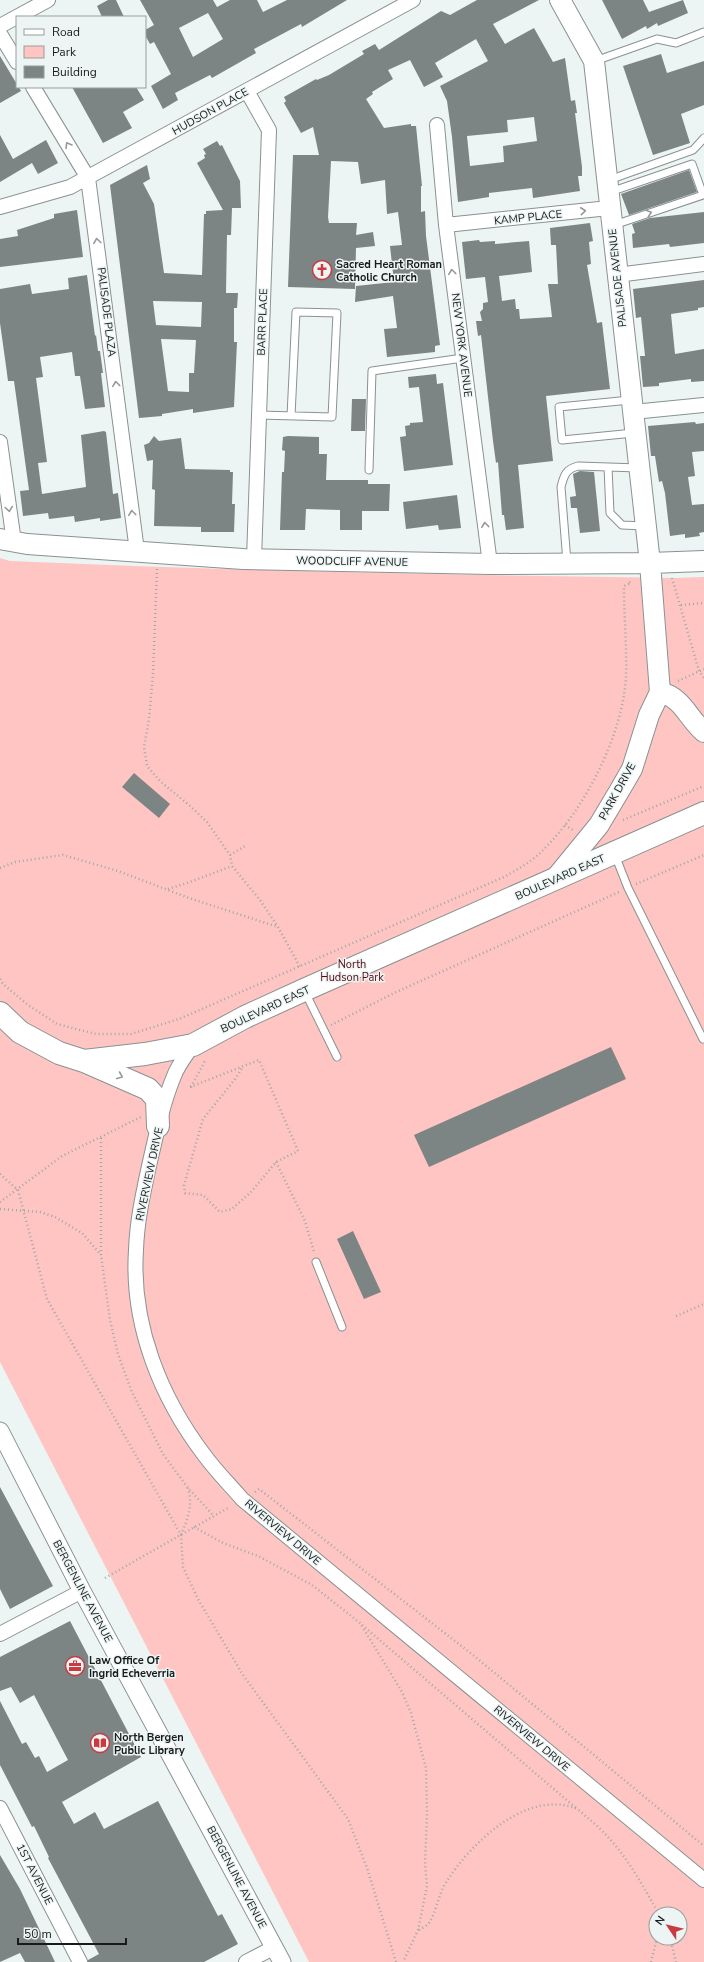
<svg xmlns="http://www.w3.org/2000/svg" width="704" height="1962" font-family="'Nunito Sans',sans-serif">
<rect width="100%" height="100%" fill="#ecf4f4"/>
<!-- green -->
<path fill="#fec5c2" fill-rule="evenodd" d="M 0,558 L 10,561 C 232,571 453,575 675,578 L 704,577 L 704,1962 L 309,1962 L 0,1362 ZM 656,1914 L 680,1914 L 680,1938 L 656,1938 Z"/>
<!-- building -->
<path fill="#7c8484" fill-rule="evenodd" d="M 108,0 L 116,0 L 124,17 L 102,17 L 97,6 Z
M 140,0 L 213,0 L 217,7 L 230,0 L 257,0 L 263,12 L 287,0 L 347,0 L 302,27 L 301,24 L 254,49 L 256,53 L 212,78 L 210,75 L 175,93 L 178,100 L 163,109 L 151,86 L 171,74 L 154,42 L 150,44 L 145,35 L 145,30 L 154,25 ZM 208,13 L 223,39 L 193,57 L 179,28 Z
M 477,0 L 539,0 L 493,24 L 505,44 L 534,28 L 553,62 L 565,58 L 571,101 L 575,100 L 577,113 L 575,113 L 582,167 L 582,176 L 578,176 L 580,191 L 533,198 L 532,188 L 489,193 L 489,197 L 458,202 L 452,137 L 447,101 L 440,86 L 488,61 L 476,39 L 435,63 L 443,77 L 424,87 L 410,60 L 388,70 L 393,79 L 372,92 L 373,94 L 366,99 L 384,128 L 411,124 L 411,126 L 416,126 L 422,186 L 421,186 L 421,212 L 425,211 L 426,236 L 440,345 L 435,346 L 435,352 L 387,357 L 384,329 L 397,328 L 393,296 L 355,302 L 356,286 L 394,282 L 390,246 L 402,245 L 398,212 L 387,214 L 385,180 L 361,184 L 358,162 L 331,161 L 328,217 L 329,223 L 357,223 L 356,235 L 373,232 L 375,246 L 356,248 L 355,289 L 288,287 L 293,155 L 319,155 L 313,127 L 301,133 L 284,103 L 286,101 L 284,97 L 316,79 L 317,80 L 329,75 L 364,54 L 362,51 L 375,44 L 379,50 L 441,11 L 450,15 ZM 534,117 L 537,141 L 503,146 L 504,162 L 470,166 L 467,136 L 508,132 L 507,120 Z
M 602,0 L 643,0 L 649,12 L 683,0 L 688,13 L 658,26 L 657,23 L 647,29 L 646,26 L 622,39 Z
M 661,54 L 667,73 L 704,61 L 704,105 L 681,114 L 690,143 L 653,155 L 623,66 Z
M 0,56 L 21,91 L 0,103 Z
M 72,87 L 136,87 L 144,100 L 123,112 L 132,128 L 103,143 Z
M 0,135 L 13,159 L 46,140 L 58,163 L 38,174 L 32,163 L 0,182 Z
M 217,141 L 220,146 L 222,145 L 240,181 L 241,208 L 232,208 L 231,235 L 227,235 L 226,293 L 238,293 L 237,308 L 234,308 L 234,342 L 237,342 L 234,407 L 193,413 L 193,409 L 162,414 L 162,416 L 139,418 L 110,185 L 147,165 L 150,179 L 143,183 L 154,204 L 164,273 L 202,275 L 204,214 L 206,214 L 206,211 L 223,210 L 197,163 L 205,158 L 204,155 L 206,154 L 203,149 ZM 153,301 L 202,302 L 201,327 L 156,325 ZM 161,339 L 196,340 L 194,373 L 189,373 L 189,392 L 168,391 Z
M 689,170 L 697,192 L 629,215 L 621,194 Z
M 77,210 L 83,257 L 0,267 L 0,239 L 18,236 L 17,230 L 54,218 L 54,214 Z
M 704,212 L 704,243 L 670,247 L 669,244 L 633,248 L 632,234 L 635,233 L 632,224 L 650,218 Z
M 590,223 L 593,241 L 589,242 L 591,264 L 587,265 L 597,323 L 602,322 L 610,389 L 546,396 L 553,461 L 518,465 L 524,528 L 506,530 L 504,515 L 502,515 L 498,462 L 496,463 L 493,441 L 481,335 L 478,336 L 476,321 L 482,321 L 480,312 L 483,309 L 483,303 L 488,302 L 485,277 L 466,279 L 462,242 L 479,240 L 480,242 L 495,241 L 495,244 L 529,241 L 532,272 L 499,276 L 502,301 L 515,299 L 516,309 L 519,309 L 520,319 L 552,317 L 548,284 L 558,284 L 556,245 L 551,245 L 550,228 Z
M 87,275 L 95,336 L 96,335 L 98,351 L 100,351 L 103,373 L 101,373 L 105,407 L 85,409 L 80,376 L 75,376 L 72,352 L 40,357 L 43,377 L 36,378 L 47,462 L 38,463 L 42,494 L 86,487 L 81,435 L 104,431 L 106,432 L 113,494 L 118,493 L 121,518 L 100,521 L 100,518 L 75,522 L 74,516 L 49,519 L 48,513 L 23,516 L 20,491 L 29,490 L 14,381 L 8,381 L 6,366 L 0,323 L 0,289 L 30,284 L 32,294 L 69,289 L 68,278 Z
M 704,280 L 704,307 L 698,308 L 698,310 L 671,314 L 675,354 L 704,349 L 704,381 L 691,382 L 691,379 L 659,383 L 659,386 L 643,387 L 640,356 L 645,356 L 641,317 L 636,318 L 633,289 Z
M 436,374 L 437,384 L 443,383 L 453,465 L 404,471 L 400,437 L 406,436 L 405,426 L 410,425 L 410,423 L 423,422 L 419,387 L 409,388 L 408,377 Z
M 352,399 L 366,399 L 365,431 L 351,431 Z
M 695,422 L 696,424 L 704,423 L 704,451 L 692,452 L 695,476 L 688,477 L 692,505 L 704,504 L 704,532 L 699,533 L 700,536 L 685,538 L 685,534 L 670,536 L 665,493 L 662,481 L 659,482 L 655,456 L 651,456 L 648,426 Z
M 154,436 L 159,441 L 181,438 L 185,469 L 230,470 L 230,472 L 233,472 L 232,504 L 235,504 L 234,532 L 201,532 L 201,527 L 154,526 L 155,490 L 152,489 L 153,460 L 147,461 L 144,445 L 149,443 Z
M 288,436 L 319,437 L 319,454 L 327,454 L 326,480 L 368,480 L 368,484 L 390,484 L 389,511 L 362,511 L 362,530 L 340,530 L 340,510 L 306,509 L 305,530 L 280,530 L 282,472 L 284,472 L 285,451 L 282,450 L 283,437 Z
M 580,471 L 594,472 L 600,531 L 580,533 L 577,508 L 571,508 L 570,497 L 576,496 L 573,474 Z
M 457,495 L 461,528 L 439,530 L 438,525 L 406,529 L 403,502 Z
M 134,773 L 170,804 L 159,818 L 122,787 Z
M 611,1047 L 626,1079 L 429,1167 L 414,1135 Z
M 353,1231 L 381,1292 L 364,1299 L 337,1239 Z
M 0,1487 L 53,1586 L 10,1609 L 0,1589 Z
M 70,1621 L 141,1757 L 62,1802 L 74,1824 L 95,1812 L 104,1829 L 158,1801 L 218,1916 L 222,1914 L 238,1944 L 204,1962 L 88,1962 L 88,1960 L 99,1954 L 48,1858 L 49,1857 L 34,1826 L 32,1827 L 0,1765 L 0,1701 L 22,1744 L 26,1742 L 35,1758 L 39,1756 L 47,1772 L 68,1760 L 34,1695 L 20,1703 L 11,1687 L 0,1691 L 0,1657 Z
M 0,1855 L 20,1889 L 55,1962 L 25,1962 L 20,1953 L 0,1962 Z"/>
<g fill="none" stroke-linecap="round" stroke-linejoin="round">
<!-- service casing -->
<g stroke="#8a9291" stroke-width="9">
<path id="service" d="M 595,61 L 657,39 L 676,43 L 704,32
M 609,180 L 693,150 L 704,138
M 610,192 L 692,164 L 703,195 L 614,225
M 630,400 L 559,407 L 562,440 L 634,433
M 259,415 L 332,417 L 337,313 L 296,312 L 291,416
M 608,467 L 610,513 L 622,525 L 644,526
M 369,470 L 372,371 L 463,358
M 567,562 L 561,487 C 564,475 566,469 578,466 L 639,468
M 615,855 L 628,888 L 703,1039
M 305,992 L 337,1057
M 316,1262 L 342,1327"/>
</g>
<!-- minor casing -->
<g stroke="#8a9291" stroke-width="16">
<path id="minor" d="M 0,26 L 48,0
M 0,34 L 17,62
M 33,87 L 88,178 L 137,551
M 247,91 L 269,130 L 254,559
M 437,125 L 446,225 L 490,564
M 0,207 L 70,187 L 413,0
M 446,225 L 609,208
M 617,275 L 704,264
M 633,412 L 704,405
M 0,442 L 14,542
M 193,1045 C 187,1054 178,1065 174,1076 C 162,1105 156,1136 149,1166 C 143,1194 137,1221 136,1250 C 131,1324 160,1397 205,1456 C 216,1471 230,1485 242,1499 L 704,1880
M 0,1634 L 82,1591
M 0,1808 L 80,1962
M 246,1962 L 275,1947"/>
</g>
<!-- tertiary casing -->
<g stroke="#8a9291" stroke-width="19">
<path id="tertiary" d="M 0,1431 L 82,1591 L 282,1962"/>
</g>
<!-- secondary casing -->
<g stroke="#8a9291" stroke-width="22">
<path id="secondary" d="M 0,539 L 27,544 L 243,559 L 490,564 L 650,563 L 704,561
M 660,692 C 683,698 687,717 704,732
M 554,880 L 599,825 L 621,788 L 632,769 L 649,715 L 660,692 L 650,563 L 594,61 L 560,0"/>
</g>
<!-- primary casing -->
<g stroke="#8a9291" stroke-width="24">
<path id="primary" d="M 0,1013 L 20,1032 L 59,1053 L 84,1061 L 148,1089 L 157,1099 L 158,1126
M 84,1061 L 145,1054 L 193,1045 L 245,1017 L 304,990 L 704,813"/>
</g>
<!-- path -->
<path stroke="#a2a8a8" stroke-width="2.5" stroke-dasharray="1 3" stroke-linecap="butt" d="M 157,569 L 153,674 L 149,719 L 144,747 L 147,766 L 161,782 L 189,805 L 207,822 L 230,855 L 232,866 L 260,900 L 278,927 L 300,967
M 672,578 L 699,671 L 704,678
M 681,605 L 704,603
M 678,681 L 704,669
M 623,820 L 704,786
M 565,825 L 573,830
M 230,855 L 247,845
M 0,868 L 15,862 L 63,855 L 118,871 L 189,898 L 278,927
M 636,884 L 704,855
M 168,889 L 190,882 L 232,866
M 0,979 L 3,984 L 28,1005 L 57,1024 L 96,1034 L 131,1034 L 179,1019 L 504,877 C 518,869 533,861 544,849 C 585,809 623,734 626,677 C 627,647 624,616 624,586 L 631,583 L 628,581
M 331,1025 L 394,993 L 619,892
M 190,1087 L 259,1060 L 298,1151 L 276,1162 L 251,1192 L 232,1209 L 220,1212 L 203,1195 L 185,1193 L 184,1185 L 203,1119 L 236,1078 L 242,1068
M 191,1087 L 205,1061
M 101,1138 L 101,1255 L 110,1320 L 118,1354 L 132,1392 L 163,1454 L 188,1488 L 214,1516
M 276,1162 L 305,1221 L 314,1252
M 0,1174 L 18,1190 L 47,1299 L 181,1535 L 183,1567 L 199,1601 L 243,1675 L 348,1819 L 367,1868 L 396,1962
M 0,1202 L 62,1156 L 141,1117
M 0,1209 L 40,1212 L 55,1217 L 82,1233 L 101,1255
M 676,1316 L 704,1304
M 255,1492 L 259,1489 L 473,1655 L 704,1846
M 194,1527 L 223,1543 L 258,1556 L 312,1585 L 360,1623 L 402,1692 L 411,1713 L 426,1768 L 427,1814 L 425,1864 L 427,1886 L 418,1930 L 403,1962
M 181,1535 C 188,1518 193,1506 188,1488
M 105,1578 L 228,1508
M 362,1625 L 576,1808
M 419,1930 C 422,1928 427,1926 429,1923 C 437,1911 438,1894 447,1881 C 471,1843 526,1790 575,1808 C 580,1810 585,1816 589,1819 C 621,1845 639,1879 659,1914
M 670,1938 L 676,1962
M 651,1962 L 657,1938"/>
<!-- service -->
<use href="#service" stroke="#fff" stroke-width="7"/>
<!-- minor -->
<use href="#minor" stroke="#fff" stroke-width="14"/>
<!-- tertiary -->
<use href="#tertiary" stroke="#fff" stroke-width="17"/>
<!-- secondary -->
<use href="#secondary" stroke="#fff" stroke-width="20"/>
<!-- primary -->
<use href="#primary" stroke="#fff" stroke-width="22"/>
</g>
<!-- one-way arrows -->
<defs><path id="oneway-chevron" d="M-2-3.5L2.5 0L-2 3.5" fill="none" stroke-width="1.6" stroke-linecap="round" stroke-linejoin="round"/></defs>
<g stroke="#979898">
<use href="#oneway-chevron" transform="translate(68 145) rotate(-121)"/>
<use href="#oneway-chevron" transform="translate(583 211) rotate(-6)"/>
<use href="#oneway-chevron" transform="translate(649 213) rotate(-19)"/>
<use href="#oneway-chevron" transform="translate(97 241) rotate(-97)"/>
<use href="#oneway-chevron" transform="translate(452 272) rotate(-97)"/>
<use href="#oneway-chevron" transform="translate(116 384) rotate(-97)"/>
<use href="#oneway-chevron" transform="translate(9 509) rotate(82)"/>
<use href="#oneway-chevron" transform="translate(132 513) rotate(-97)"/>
<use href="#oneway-chevron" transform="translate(485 525) rotate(-97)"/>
<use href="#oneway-chevron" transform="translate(120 1076) rotate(23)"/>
</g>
<!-- icons -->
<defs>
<g id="church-ring" transform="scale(1)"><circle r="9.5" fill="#ecf4f4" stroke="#ca3b41" stroke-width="1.5"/><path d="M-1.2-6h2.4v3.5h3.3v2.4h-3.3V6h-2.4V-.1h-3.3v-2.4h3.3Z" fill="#ca3b41"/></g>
<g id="office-ring" transform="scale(1)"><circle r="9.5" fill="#ecf4f4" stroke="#ca3b41" stroke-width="1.5"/><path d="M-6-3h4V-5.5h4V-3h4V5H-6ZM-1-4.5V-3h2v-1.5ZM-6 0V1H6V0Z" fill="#ca3b41"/></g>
<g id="library-ring" transform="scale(1)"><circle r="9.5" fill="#ecf4f4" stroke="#ca3b41" stroke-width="1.5"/><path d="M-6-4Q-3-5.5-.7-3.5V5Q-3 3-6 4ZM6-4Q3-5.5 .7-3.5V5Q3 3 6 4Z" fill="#ca3b41"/></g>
</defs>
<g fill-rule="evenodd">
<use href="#church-ring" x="322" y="270"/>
<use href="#office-ring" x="75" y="1666"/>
<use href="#library-ring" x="100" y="1743"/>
</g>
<g text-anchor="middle" stroke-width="3" stroke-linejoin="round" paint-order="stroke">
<!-- street labels -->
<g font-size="11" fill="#181b1b" stroke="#ecf4f4">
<text transform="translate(210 111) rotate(-29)" y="4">HUDSON PLACE</text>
<text transform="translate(528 217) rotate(-6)" y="4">KAMP PLACE</text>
<text transform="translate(617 278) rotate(-96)" y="4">PALISADE AVENUE</text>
<text transform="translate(107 312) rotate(83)" y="4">PALISADE PLAZA</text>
<text transform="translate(262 322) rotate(-88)" y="4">BARR PLACE</text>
<text transform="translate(462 345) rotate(83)" y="4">NEW YORK AVENUE</text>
<text transform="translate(352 561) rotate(1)" y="4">WOODCLIFF AVENUE</text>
<text transform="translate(617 791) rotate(-61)" y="4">PARK DRIVE</text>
<text transform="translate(560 877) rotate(-24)" y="4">BOULEVARD EAST</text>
<text transform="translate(265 1009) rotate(-25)" y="4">BOULEVARD EAST</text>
<text transform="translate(149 1174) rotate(-78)" y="4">RIVERVIEW DRIVE</text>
<text transform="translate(283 1532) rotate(40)" y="4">RIVERVIEW DRIVE</text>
<text transform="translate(83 1591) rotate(62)" y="4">BERGENLINE AVENUE</text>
<text transform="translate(532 1738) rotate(40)" y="4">RIVERVIEW DRIVE</text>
<text transform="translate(35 1874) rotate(63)" y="4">1ST AVENUE</text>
<text transform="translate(237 1877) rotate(62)" y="4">BERGENLINE AVENUE</text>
</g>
<!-- poi labels -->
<g font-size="11" font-weight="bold" fill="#181b1b" stroke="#ecf4f4" text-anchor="start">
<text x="336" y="268">Sacred Heart Roman<tspan x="336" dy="13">Catholic Church</tspan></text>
<text x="89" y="1664">Law Office Of<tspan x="89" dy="13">Ingrid Echeverria</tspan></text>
<text x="114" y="1741">North Bergen<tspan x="114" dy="13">Public Library</tspan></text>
</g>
<!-- park labels -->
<g font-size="11" fill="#590811" stroke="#ecf4f4">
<text x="352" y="968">North<tspan x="352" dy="13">Hudson Park</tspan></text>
</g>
</g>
<!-- legend -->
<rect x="16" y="16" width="130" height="72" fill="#ecf4f4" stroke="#979d9d"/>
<rect x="24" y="29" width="20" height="6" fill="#ffffff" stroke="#979d9d"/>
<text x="52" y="36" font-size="12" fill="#181b1b">Road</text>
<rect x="24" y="46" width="20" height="12" fill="#fec5c2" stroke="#979d9d"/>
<text x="52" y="56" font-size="12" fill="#181b1b">Park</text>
<rect x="24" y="66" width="20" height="12" fill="#7c8484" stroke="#979d9d"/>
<text x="52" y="76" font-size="12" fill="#181b1b">Building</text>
<!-- north arrow -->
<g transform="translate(668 1926) rotate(305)"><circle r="19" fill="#ecf4f4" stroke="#979d9d"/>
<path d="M0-3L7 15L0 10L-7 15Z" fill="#ca3b41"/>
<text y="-6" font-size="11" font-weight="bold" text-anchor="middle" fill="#181b1b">N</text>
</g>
<!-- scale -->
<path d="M18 1938v6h108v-6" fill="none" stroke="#181b1b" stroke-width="2"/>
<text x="24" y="1938" font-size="12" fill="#181b1b" stroke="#ecf4f4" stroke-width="3" paint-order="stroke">50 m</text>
</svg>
